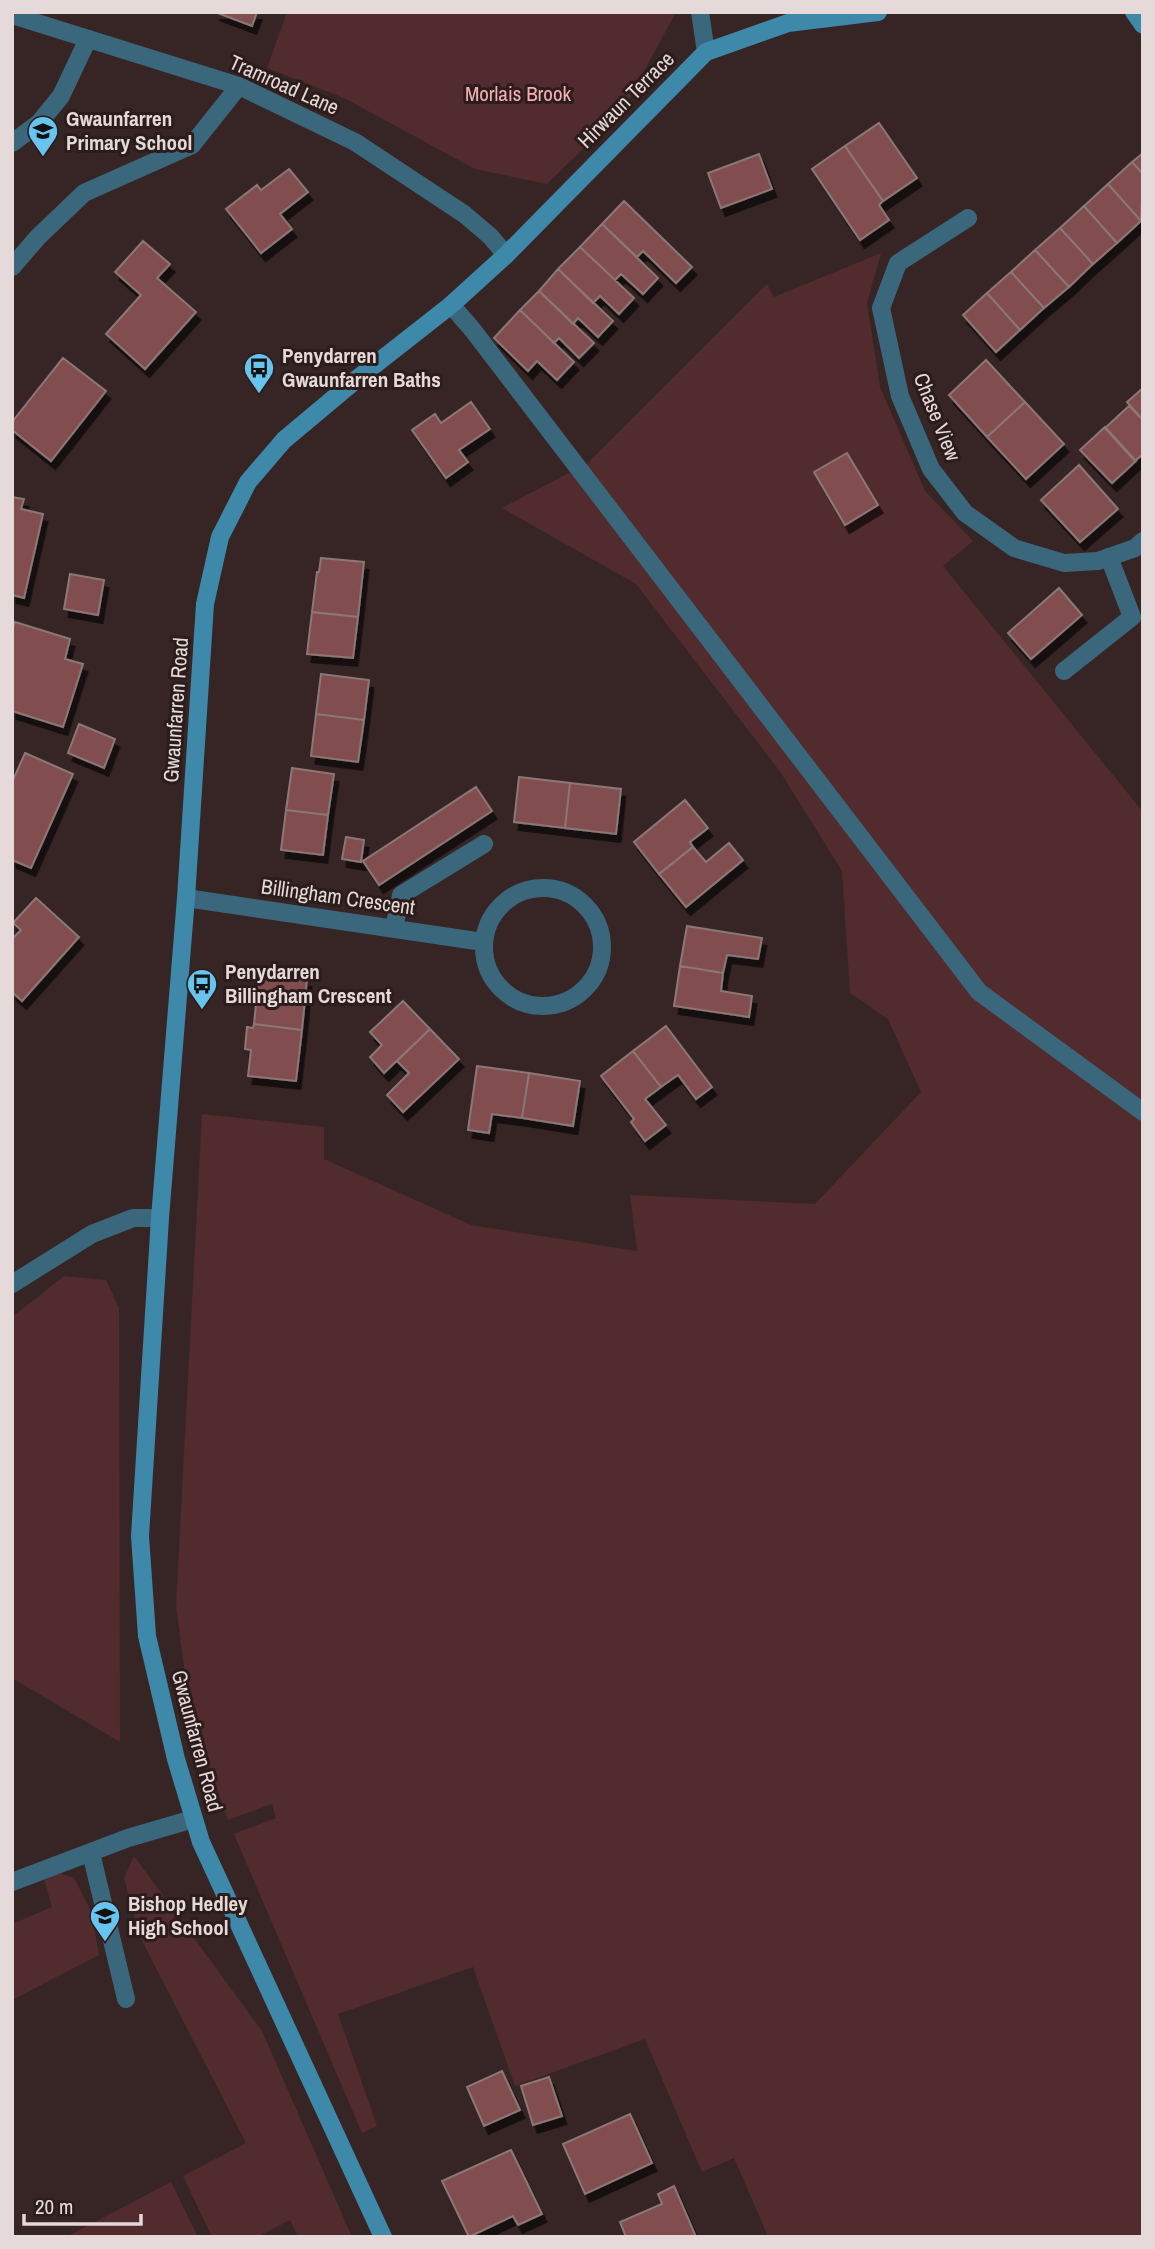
<svg xmlns="http://www.w3.org/2000/svg" width="1155" height="2249" font-family="'Archivo Narrow',sans-serif">
<defs>
<filter id="shadow"><feDropShadow dx="4.5" dy="8" stdDeviation="0" flood-color="#0009"/></filter>
</defs>
<rect width="100%" height="100%" fill="#372526"/>
<!-- green -->
<path fill="#512b2d" d="M 287,12 L 674,12 L 675,14 L 623,110 L 547,184 L 475,169 L 344,98 L 267,68 Z
M 881,253 L 867,303 L 880,387 L 925,491 L 973,541 L 943,566 L 1143,812 L 1143,2237 L 762,2237 L 767,2234 L 734,2158 L 702,2172 L 645,2039 L 515,2086 L 473,1967 L 338,2014 L 377,2126 L 362,2133 L 234,1834 L 276,1818 L 272,1804 L 228,1820 L 190,1713 L 176,1605 L 202,1114 L 324,1127 L 324,1159 L 471,1225 L 637,1251 L 630,1195 L 815,1204 L 921,1092 L 888,1019 L 850,993 L 842,871 L 781,773 L 636,584 L 502,508 L 588,463 L 767,284 L 774,297 Z
M 64,1276 L 106,1280 L 119,1308 L 120,1742 L 12,1678 L 12,1317 Z
M 134,1856 L 262,2031 L 352,2237 L 298,2237 L 290,2220 L 257,2237 L 212,2237 L 183,2176 L 246,2143 L 139,1935 L 124,1878 Z
M 59,1873 L 74,1878 L 91,1911 L 99,1955 L 12,2000 L 12,1924 L 52,1907 L 44,1879 Z
M 171,2182 L 198,2237 L 66,2237 Z"/>
<!-- building -->
<path fill="#824e50" stroke="#8c7777" stroke-width="2" filter="url(#shadow)" d="M 215,12 L 257,12 L 252,26 Z
M 879,123 L 917,178 L 883,201 L 845,146 Z
M 845,146 L 883,201 L 879,205 L 889,220 L 860,240 L 812,169 Z
M 1143,153 L 1143,174 L 1132,162 Z
M 759,154 L 772,189 L 721,208 L 708,173 Z
M 1132,162 L 1143,174 L 1141,221 L 1108,184 Z
M 289,169 L 308,192 L 280,214 L 292,229 L 261,253 L 226,209 L 257,185 L 261,190 Z
M 1108,184 L 1141,221 L 1117,243 L 1084,206 Z
M 624,201 L 692,267 L 676,283 L 643,251 L 637,257 L 602,224 Z
M 1084,206 L 1117,243 L 1093,264 L 1060,228 Z
M 602,224 L 658,278 L 643,294 L 621,274 L 615,280 L 580,247 Z
M 1060,228 L 1093,264 L 1069,287 L 1035,250 Z
M 143,241 L 170,264 L 157,278 L 196,312 L 145,369 L 106,334 L 141,295 L 115,272 Z
M 580,247 L 634,298 L 619,314 L 600,296 L 593,303 L 558,269 Z
M 1035,250 L 1069,287 L 1044,308 L 1011,272 Z
M 558,269 L 613,321 L 598,337 L 578,318 L 573,324 L 539,291 Z
M 1011,272 L 1044,308 L 1020,330 L 987,293 Z
M 539,291 L 594,343 L 579,358 L 559,338 L 554,343 L 520,310 Z
M 987,293 L 1020,330 L 996,352 L 963,315 Z
M 520,310 L 574,362 L 557,380 L 537,361 L 528,371 L 494,338 Z
M 63,358 L 106,391 L 51,461 L 12,430 L 12,422 Z
M 986,360 L 1025,402 L 987,437 L 949,395 Z
M 1143,388 L 1143,420 L 1127,402 Z
M 471,402 L 490,429 L 459,450 L 468,462 L 446,478 L 412,430 L 435,414 L 441,423 Z
M 1025,402 L 1064,444 L 1026,479 L 987,437 Z
M 1129,406 L 1143,420 L 1143,454 L 1135,461 L 1105,428 Z
M 1105,427 L 1136,461 L 1112,483 L 1080,450 Z
M 847,453 L 878,505 L 845,525 L 814,472 Z
M 1079,465 L 1118,509 L 1080,542 L 1041,500 Z
M 12,497 L 24,499 L 21,509 L 43,514 L 24,598 L 12,595 Z
M 321,558 L 364,562 L 358,617 L 312,612 L 317,572 L 319,572 Z
M 70,574 L 104,580 L 98,615 L 64,609 Z
M 1059,588 L 1082,615 L 1031,659 L 1008,633 Z
M 312,612 L 358,617 L 353,658 L 307,654 Z
M 15,622 L 70,639 L 65,659 L 83,664 L 63,727 L 12,711 L 12,630 Z
M 321,674 L 369,680 L 364,720 L 316,714 Z
M 316,714 L 364,720 L 358,762 L 311,756 Z
M 79,724 L 115,739 L 104,768 L 68,753 Z
M 25,753 L 73,774 L 31,868 L 12,860 L 12,777 L 14,778 Z
M 292,768 L 334,774 L 328,815 L 286,810 Z
M 519,777 L 570,783 L 565,828 L 514,822 Z
M 570,783 L 621,789 L 616,834 L 565,828 Z
M 476,787 L 492,811 L 379,885 L 363,861 Z
M 685,800 L 708,828 L 690,842 L 693,847 L 659,874 L 634,842 Z
M 286,810 L 328,815 L 323,855 L 281,850 Z
M 346,837 L 364,840 L 361,862 L 342,859 Z
M 729,843 L 743,860 L 686,907 L 659,874 L 693,847 L 706,862 Z
M 36,898 L 79,937 L 22,1001 L 12,992 L 12,939 L 21,930 L 13,923 Z
M 687,926 L 762,938 L 758,959 L 727,955 L 723,973 L 680,966 Z
M 680,966 L 723,973 L 721,991 L 752,996 L 749,1017 L 674,1006 Z
M 259,974 L 307,979 L 302,1030 L 254,1024 Z
M 403,1001 L 430,1029 L 384,1073 L 370,1057 L 382,1045 L 370,1032 Z
M 254,1024 L 302,1030 L 296,1081 L 248,1076 L 251,1050 L 245,1049 L 247,1027 L 253,1028 Z
M 666,1026 L 712,1087 L 696,1099 L 678,1075 L 661,1087 L 633,1051 Z
M 430,1029 L 459,1059 L 403,1112 L 387,1095 L 409,1073 L 397,1061 Z
M 633,1051 L 661,1087 L 645,1099 L 666,1125 L 645,1141 L 631,1122 L 634,1119 L 601,1076 Z
M 477,1066 L 529,1073 L 522,1118 L 492,1114 L 489,1133 L 468,1130 Z
M 529,1073 L 580,1081 L 573,1126 L 522,1118 Z
M 502,2071 L 520,2110 L 484,2126 L 467,2087 Z
M 549,2077 L 562,2116 L 533,2125 L 521,2086 Z
M 630,2114 L 652,2163 L 585,2194 L 563,2144 Z
M 511,2150 L 542,2214 L 518,2225 L 513,2216 L 469,2237 L 442,2181 Z
M 674,2186 L 696,2237 L 626,2237 L 620,2222 L 662,2204 L 658,2194 Z"/>
<g fill="none" stroke-linecap="round" stroke-linejoin="round">
<!-- lane -->
<path stroke="#3b677c" stroke-width="18" d="M 12,143 L 39,123 L 61,96 L 88,39
M 451,305 L 472,329 L 979,992 L 1143,1112
M 1064,671 L 1132,617 L 1109,557
M 394,928 L 401,895 L 484,844
M 91,1853 L 126,1999
M 12,1882 L 128,1838 L 193,1819"/>
<!-- street -->
<path stroke="#3b677c" stroke-width="18" d="M 700,12 L 706,52
M 12,15 L 239,86 L 355,142 L 464,214 L 490,236 L 506,255
M 968,218 L 898,263 L 881,308 L 900,396 L 931,469 L 965,513 L 1014,548 L 1064,563 L 1098,561 L 1135,548 L 1143,541
M 12,267 L 38,237 L 84,193 L 192,145 L 239,86
M484 947a59 59 0 1 1 118 0a59 59 0 1 1-118 0Z
M 186,898 L 483,942
M 12,1284 L 92,1234 L 133,1218 L 160,1218"/>
<!-- secondary -->
<path stroke="#3e88a9" stroke-width="18" d="M 1134,12 L 1143,25
M 383,2237 L 201,1842 L 176,1759 L 147,1636 L 140,1536 L 160,1218 L 186,898 L 205,604 L 220,537 L 248,482 L 284,440 L 358,378 L 451,305 L 506,255 L 706,52 L 788,23 L 878,12"/>
</g>
<!-- icons -->
<defs>
<g id="school-pin" transform="scale(1.575)"><path d="M0 17L-7.5 6A9.5 9.5 0 1 1 7.5 6Z" fill="#66c4ef" stroke="#2c1c1c"/><path d="M0-5L7-2L0 1L-7-2ZM-4 1L0 2.5L4 1V4Q0 6-4 4Z" fill="#111"/></g>
<g id="bus-pin" transform="scale(1.575)"><path d="M0 17L-7.5 6A9.5 9.5 0 1 1 7.5 6Z" fill="#66c4ef" stroke="#2c1c1c"/><path d="M-5-6H5V4H4V6H2V4H-2V6H-4V4H-5ZM-3.5-4V0h7V-4ZM-3.5 1.2v1.5H-2V1.2ZM2 1.2v1.5H3.5V1.2Z" fill="#111"/></g>
</defs>
<g fill-rule="evenodd">
<use href="#school-pin" x="43" y="131"/>
<use href="#bus-pin" x="259" y="368"/>
<use href="#bus-pin" x="202" y="984"/>
<use href="#school-pin" x="105" y="1916"/>
</g>
<g text-anchor="middle" stroke-width="6" stroke-linejoin="round" paint-order="stroke">
<!-- street labels -->
<g font-size="21" fill="#e5d9d9" stroke="#2c1c1c">
<text transform="translate(284 85) rotate(24)" y="7">Tramroad Lane</text>
<text transform="translate(626 100) rotate(-45)" y="7">Hirwaun Terrace</text>
<text transform="translate(937 417) rotate(68)" y="7">Chase View</text>
<text transform="translate(176 710) rotate(-86)" y="7">Gwaunfarren Road</text>
<text transform="translate(338 897) rotate(8)" y="7">Billingham Crescent</text>
<text transform="translate(197 1741) rotate(75)" y="7">Gwaunfarren Road</text>
</g>
<!-- park labels -->
<g font-size="21" fill="#f5b0b3" stroke="#2c1c1c">
<text x="518" y="101">Morlais Brook</text>
</g>
<!-- poi labels -->
<g font-size="21" font-weight="bold" fill="#e5d9d9" stroke="#2c1c1c" text-anchor="start">
<text x="66" y="126">Gwaunfarren<tspan x="66" dy="24">Primary School</tspan></text>
<text x="282" y="363">Penydarren<tspan x="282" dy="24">Gwaunfarren Baths</tspan></text>
<text x="225" y="979">Penydarren<tspan x="225" dy="24">Billingham Crescent</tspan></text>
<text x="128" y="1911">Bishop Hedley<tspan x="128" dy="24">High School</tspan></text>
</g>
</g>
<!-- border -->
<rect width="1155" height="2249" fill="none" stroke="#e5d9d9" stroke-width="28"/>
<!-- scale -->
<path d="M24 2214v10h117v-10" fill="none" stroke="#e5d9d9" stroke-width="3.5"/>
<text x="35" y="2214" font-size="21" fill="#e5d9d9" stroke="#2c1c1c" stroke-width="5" paint-order="stroke">20 m</text>
</svg>
